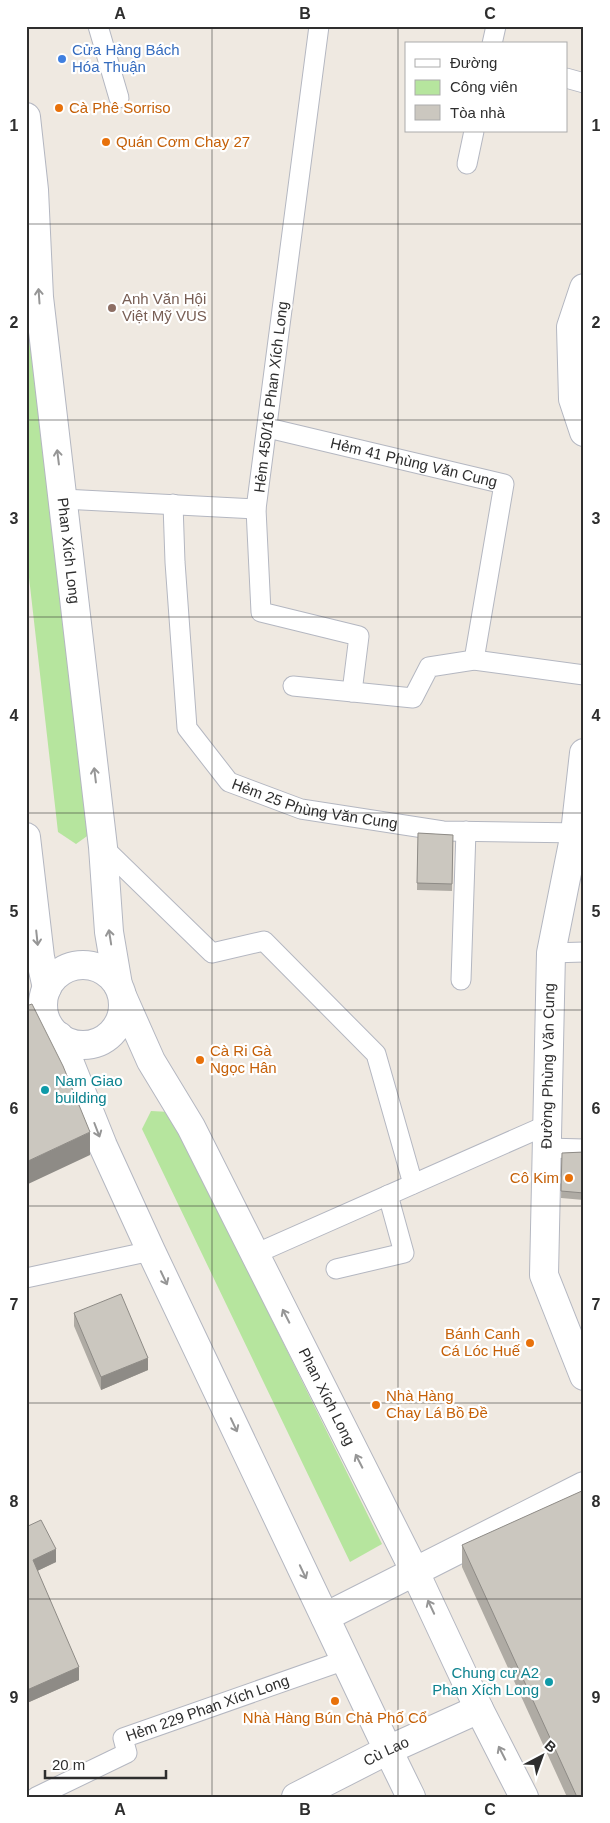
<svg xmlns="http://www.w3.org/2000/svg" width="610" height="1823" font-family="Arial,sans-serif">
<rect width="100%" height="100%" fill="#efe9e1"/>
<!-- green -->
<path fill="#b6e59e" d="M 26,293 L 90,834 L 76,844 L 58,832 L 26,551 Z
M 151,1111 L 170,1112 L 382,1544 L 350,1562 L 142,1129 Z"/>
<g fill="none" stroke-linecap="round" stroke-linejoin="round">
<!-- lane casing -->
<g stroke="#b4b7c1" stroke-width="21">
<g id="lane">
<path d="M 98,26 L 119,98"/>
<path d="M 319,26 L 256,509 L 261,612 L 359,636 L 352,692"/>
<path d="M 492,44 L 496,26"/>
<path d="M 566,78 L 584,83"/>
<path d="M 467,164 L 474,131"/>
<path id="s1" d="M 268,428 L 504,484 L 474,660"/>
<path d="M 63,499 L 256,509"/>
<path id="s2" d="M 173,504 L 175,562 L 187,728 L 229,782 L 301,809 L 443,831 L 584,833"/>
<path d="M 293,686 L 413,698 L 429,667 L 474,660 L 584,675"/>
<path d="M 103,847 L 212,953 L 264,941 L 376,1054 L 413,1184"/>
<path d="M 551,953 L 584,952"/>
<path d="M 461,980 L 466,831"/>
<path d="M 547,1148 L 584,1149"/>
<path d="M 255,1254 L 547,1125"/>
<path d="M 336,1269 L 404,1253 L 388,1195"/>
<path d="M 26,1278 L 151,1251"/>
<path id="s3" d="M 36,1797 L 127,1753 L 123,1738 L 345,1660"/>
</g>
</g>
<!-- street casing -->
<g stroke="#b4b7c1" stroke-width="30">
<g id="street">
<path d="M 584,288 L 571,327 L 573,399 L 584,432"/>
<path d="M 584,753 L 575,833 L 551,953 L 544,1275 L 584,1376"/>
<path d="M 325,1617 L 584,1486"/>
<path id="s4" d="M 296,1797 L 388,1750 L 479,1709"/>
</g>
</g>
<!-- secondary casing -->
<g stroke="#b4b7c1" stroke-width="30">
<g id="secondary">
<path id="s5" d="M 26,117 L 34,190 L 39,297 L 103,847 L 109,932 L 118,985"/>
<path d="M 26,837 L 40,957 L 47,988"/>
<circle cx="83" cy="1005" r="40"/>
<path id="s6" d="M 123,998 L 151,1061 L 191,1127 L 414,1570 L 479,1709 L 524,1797"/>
<path d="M 59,1036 L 103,1146 L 151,1251 L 388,1750 L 411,1797"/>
</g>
</g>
<!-- lane -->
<use href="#lane" stroke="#fff" stroke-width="19"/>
<!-- street -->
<use href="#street" stroke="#fff" stroke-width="28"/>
<!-- secondary -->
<use href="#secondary" stroke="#fff" stroke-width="28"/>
</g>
<!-- wall -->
<path fill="#afaba4" d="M 418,833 L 453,835 L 452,891 L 417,890 Z
M 584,1152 L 584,1200 L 561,1198 L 562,1153 Z
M 74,1313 L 148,1370 L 101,1390 L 74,1326 Z
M 26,1527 L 56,1562 L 37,1571 L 79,1680 L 27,1703 L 26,1701 Z
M 462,1545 L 584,1797 L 567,1797 L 462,1567 Z"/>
<!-- shaded-wall -->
<path fill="#8e8b86" d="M 90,1132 L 90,1155 L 26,1185 L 26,1162 Z
M 148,1358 L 148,1370 L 101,1390 L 101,1377 Z
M 56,1549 L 56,1562 L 33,1573 L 33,1560 Z
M 79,1667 L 79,1680 L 27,1703 L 27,1690 Z"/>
<!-- building -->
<path fill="#cbc7bf" stroke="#8e8b86" d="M 418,833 L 453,835 L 452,884 L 417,883 Z
M 32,1004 L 63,1066 L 90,1132 L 26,1162 L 26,1006 Z
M 584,1152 L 584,1193 L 561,1191 L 562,1153 Z
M 121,1294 L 148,1358 L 101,1377 L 74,1313 Z
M 584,1490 L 584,1797 L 577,1797 L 462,1545 Z
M 41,1520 L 56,1549 L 33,1560 L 79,1667 L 27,1690 L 26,1688 L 26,1527 Z"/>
<!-- one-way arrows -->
<defs><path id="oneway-shaft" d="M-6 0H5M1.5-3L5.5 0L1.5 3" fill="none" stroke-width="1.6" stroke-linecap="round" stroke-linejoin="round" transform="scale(1.25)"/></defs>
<g stroke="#969696">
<use href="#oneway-shaft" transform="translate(39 296) rotate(-94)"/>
<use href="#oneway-shaft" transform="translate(58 457) rotate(-97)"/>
<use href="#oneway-shaft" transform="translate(95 775) rotate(-97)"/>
<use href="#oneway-shaft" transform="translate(110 937) rotate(-99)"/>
<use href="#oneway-shaft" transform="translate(37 938) rotate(84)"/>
<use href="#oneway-shaft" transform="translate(97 1130) rotate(69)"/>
<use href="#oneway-shaft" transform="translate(164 1278) rotate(65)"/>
<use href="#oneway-shaft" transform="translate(286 1316) rotate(-117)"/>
<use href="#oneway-shaft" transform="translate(234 1425) rotate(65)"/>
<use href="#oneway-shaft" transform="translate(359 1461) rotate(-117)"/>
<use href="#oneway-shaft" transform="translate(303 1572) rotate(65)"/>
<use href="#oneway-shaft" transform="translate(431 1607) rotate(-115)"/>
<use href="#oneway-shaft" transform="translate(502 1753) rotate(-117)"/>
</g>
<!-- grid -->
<path fill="none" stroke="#2e2e2e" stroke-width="1" stroke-opacity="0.55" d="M 212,26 L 212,1797M 398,26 L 398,1797M 26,224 L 584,224M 26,420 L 584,420M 26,617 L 584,617M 26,813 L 584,813M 26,1010 L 584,1010M 26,1206 L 584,1206M 26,1403 L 584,1403M 26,1599 L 584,1599"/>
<!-- markers -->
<circle fill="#3f7fe0" stroke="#fff" stroke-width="2" cx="62" cy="59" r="5"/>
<g fill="#e8710a" stroke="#fff" stroke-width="2">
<circle cx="59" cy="108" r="5"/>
<circle cx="106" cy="142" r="5"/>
<circle cx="200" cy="1060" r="5"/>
<circle cx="569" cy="1178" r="5"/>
<circle cx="530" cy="1343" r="5"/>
<circle cx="376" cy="1405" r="5"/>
<circle cx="335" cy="1701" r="5"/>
</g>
<circle fill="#8d6e63" stroke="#fff" stroke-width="2" cx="112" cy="308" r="5"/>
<g fill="#0f9aa8" stroke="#fff" stroke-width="2">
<circle cx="45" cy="1090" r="5"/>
<circle cx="549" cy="1682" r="5"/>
</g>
<g text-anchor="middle" stroke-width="4.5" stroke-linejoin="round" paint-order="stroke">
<!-- shop labels -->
<g font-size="15" fill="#366cbe" stroke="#fff" text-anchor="start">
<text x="72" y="55">Cửa Hàng Bách<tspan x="72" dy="17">Hóa Thuận</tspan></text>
</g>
<!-- food labels -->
<g font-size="15" fill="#c56008" stroke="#fff" text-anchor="start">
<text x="69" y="113">Cà Phê Sorriso</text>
<text x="116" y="147">Quán Cơm Chay 27</text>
<text x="210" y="1056">Cà Ri Gà<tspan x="210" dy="17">Ngọc Hân</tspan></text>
<text x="559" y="1183" text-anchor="end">Cô Kim</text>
<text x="520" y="1339" text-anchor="end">Bánh Canh<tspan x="520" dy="17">Cá Lóc Huế</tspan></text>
<text x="386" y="1401">Nhà Hàng<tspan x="386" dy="17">Chay Lá Bồ Đề</tspan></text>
<text x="335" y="1723" text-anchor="middle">Nhà Hàng Bún Chả Phố Cổ</text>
</g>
<!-- education labels -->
<g font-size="15" fill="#785e54" stroke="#fff" text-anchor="start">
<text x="122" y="304">Anh Văn Hội<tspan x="122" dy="17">Việt Mỹ VUS</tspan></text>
</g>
<!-- street labels -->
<g font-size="15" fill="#2e2e2e" stroke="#fff">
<text transform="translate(271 397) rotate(-83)" y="5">Hẻm 450/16 Phan Xích Long</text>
<text dy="5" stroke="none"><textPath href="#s1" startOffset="150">Hẻm 41 Phùng Văn Cung</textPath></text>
<text dy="5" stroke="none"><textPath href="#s5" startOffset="436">Phan Xích Long</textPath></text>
<text dy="5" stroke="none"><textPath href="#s2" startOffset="382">Hẻm 25 Phùng Văn Cung</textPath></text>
<text transform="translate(548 1066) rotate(-89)" y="5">Đường Phùng Văn Cung</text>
<text dy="5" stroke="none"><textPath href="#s6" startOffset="448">Phan Xích Long</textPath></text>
<text dy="5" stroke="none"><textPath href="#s3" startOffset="206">Hẻm 229 Phan Xích Long</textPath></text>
<text dy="5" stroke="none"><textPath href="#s4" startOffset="101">Cù Lao</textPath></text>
</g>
<!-- culture labels -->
<g font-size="15" fill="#0d838f" stroke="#fff" text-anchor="start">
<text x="55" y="1086">Nam Giao<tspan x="55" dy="17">building</tspan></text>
<text x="539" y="1678" text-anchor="end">Chung cư A2<tspan x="539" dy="17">Phan Xích Long</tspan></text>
</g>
</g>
<!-- border -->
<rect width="610" height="1823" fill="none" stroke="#ffffff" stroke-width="55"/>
<!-- legend -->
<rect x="405" y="42" width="162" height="90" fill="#ffffff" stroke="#ababab"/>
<rect x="415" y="59" width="25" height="8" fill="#ffffff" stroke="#ababab"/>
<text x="450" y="68" font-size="15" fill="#2e2e2e">Đường</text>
<rect x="415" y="80" width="25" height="15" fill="#b6e59e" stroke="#ababab"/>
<text x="450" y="92" font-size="15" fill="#2e2e2e">Công viên</text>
<rect x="415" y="105" width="25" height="15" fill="#cbc7bf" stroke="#ababab"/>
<text x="450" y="118" font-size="15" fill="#2e2e2e">Tòa nhà</text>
<!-- north arrow -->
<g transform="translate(542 1756) rotate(41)" stroke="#ffffff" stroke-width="4" paint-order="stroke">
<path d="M0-4L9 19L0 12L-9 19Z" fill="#2e2e2e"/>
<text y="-8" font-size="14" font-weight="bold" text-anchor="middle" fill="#2e2e2e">B</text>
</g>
<!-- scale -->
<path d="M45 1770v8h121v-8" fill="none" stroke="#2e2e2e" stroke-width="2.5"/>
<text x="52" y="1770" font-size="15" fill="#2e2e2e" stroke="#ffffff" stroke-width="4" paint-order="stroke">20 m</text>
<rect x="28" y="28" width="554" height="1768" fill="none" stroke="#2e2e2e" stroke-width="2"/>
<g font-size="16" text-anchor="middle" font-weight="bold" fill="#2e2e2e">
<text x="120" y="19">A</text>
<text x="305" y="19">B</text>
<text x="490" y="19">C</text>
<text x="14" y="131">1</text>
<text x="596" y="131">1</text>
<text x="14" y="328">2</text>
<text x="596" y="328">2</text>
<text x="14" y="524">3</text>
<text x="596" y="524">3</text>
<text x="14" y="721">4</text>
<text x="596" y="721">4</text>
<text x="14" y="917">5</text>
<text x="596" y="917">5</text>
<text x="14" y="1114">6</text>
<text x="596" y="1114">6</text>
<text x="14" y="1310">7</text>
<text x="596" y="1310">7</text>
<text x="14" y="1507">8</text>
<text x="596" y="1507">8</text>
<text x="14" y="1703">9</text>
<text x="596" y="1703">9</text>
<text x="120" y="1815">A</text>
<text x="305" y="1815">B</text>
<text x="490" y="1815">C</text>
</g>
</svg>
